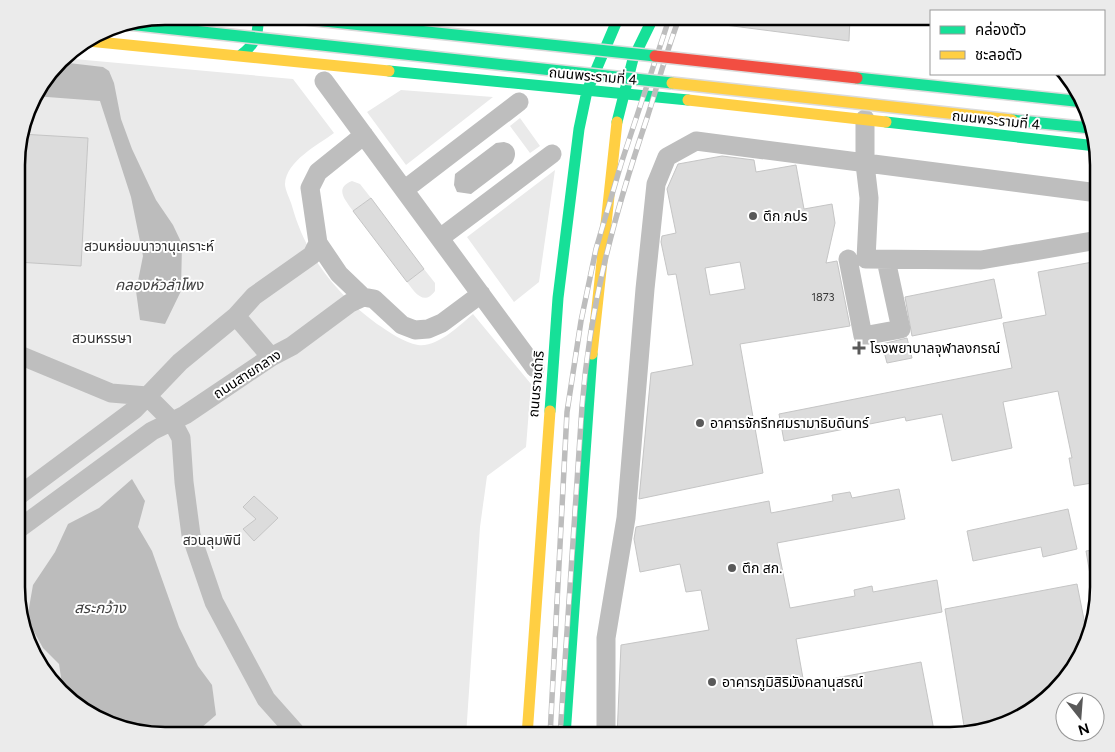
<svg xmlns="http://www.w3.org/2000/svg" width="1115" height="752" font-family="Figtree,'Noto Sans Thai',sans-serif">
<rect width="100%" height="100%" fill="#fff"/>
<!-- green -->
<path fill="#eaeaea" d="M 63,58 L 293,79 L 334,133 C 318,145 286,161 285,184 C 285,190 290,199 292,206 C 306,256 335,293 377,324 C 388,331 404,343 418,345 C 437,348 460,325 473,314 L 531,384 L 526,447 L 487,476 L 480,527 L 466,736 L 156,735 L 117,728 L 75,705 L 36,661 L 17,606 L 17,146 L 32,99 Z
M 401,90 L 493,97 L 406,165 L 367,112 Z
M 520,118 L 540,146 L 530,153 L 510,126 Z
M 555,170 L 539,282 L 514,302 L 467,237 Z
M 352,181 L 360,184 L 371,198 L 353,211 C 345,200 334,188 352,181 Z
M 424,269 L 435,283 L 435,291 C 424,306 415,293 407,282 Z"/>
<!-- water -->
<path fill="#bcbcbc" d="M 60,62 L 103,67 L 109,71 L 114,83 L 121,119 L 132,149 L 156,200 L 173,225 L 182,244 L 181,291 L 165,324 L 140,320 L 136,291 L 143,256 L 131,197 L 100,101 L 34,96 Z
M 504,142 C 515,144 518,154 512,163 L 471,194 L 457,192 L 454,185 L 455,174 L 496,143 Z
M 132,479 L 145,501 L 138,527 L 152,551 L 179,627 L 198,666 L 212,685 L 216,715 L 193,735 C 138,735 96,729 59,687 L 62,684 L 59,664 L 43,648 L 27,619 L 33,585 L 55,552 L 68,524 L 99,508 Z"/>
<!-- building -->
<path fill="#dcdcdc" stroke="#c5c5c5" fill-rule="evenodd" d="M 717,16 L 850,17 L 849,41 L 717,24 Z
M 21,134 L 88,138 L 81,266 L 17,262 L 17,146 Z
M 722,156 L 754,160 L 756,172 L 796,165 L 804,209 L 832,204 L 835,223 L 826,263 L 837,261 L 850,326 L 740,344 L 763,473 L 639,499 L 651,373 L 693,365 L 676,274 L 668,275 L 661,242 L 662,236 L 676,233 L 667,189 L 678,164 ZM 740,262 L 745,289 L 710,295 L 705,268 Z
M 371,198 L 424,269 L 407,282 L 353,211 Z
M 1098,261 L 1098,482 L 1074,486 L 1069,458 L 1072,458 L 1058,391 L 1003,402 L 1012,448 L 952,461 L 942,414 L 906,421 L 905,417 L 784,441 L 779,414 L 1012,368 L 1003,323 L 1046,315 L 1038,272 Z
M 994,279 L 1002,318 L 912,336 L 905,297 Z
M 907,338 L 912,358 L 887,363 L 882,344 Z
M 899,489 L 905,519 L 777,543 L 790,608 L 855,596 L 854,590 L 872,586 L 873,592 L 937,580 L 942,612 L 796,639 L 804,684 L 921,662 L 935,736 L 617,736 L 621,645 L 709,630 L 701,590 L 686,592 L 680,564 L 640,572 L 634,539 L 636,527 L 769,501 L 771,513 L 833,501 L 832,495 L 850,492 L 852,498 Z
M 254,496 L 278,518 L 254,541 L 243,529 L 256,519 L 243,507 Z
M 1068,509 L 1077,549 L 1043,557 L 1041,547 L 973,561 L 967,531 Z
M 1098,549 L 1098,585 L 1092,586 L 1086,551 Z
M 1077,584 L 1088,640 L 1068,677 L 1016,720 L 965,732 L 945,609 Z"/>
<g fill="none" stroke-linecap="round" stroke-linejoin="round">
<!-- street -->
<path stroke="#bebebe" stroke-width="19" d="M 324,81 L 535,368
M 865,119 L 865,164 L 869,198 L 866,259 L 981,260 L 1098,240
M 404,190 L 519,102
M 440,238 L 552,154
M 318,243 L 339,274 L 363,297
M 848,259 L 863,336 L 901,329 L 886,260
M 236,316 L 271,357
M 17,354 L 111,393 L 147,396 L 172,421 L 181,438 L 184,482 L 191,535 L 214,602 L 266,699 L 298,735
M 17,497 L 134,410 L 180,362 L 236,316 L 254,296 L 312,255 L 318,243 L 310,188 L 318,172 L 364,135
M 17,530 L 152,431 L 185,415 L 271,357 L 292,346 L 350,303 L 363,297 L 374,299 L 402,325 L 415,330 L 428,329 L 442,323 L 481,294
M 606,736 L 606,638 L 626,518 L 645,289 L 656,184 L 667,157 L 696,141 L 1098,193"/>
<!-- fast -->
<path stroke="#16e098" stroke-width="11" d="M 241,55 C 255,45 259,33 258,16
M 389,71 L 688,100
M 617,122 L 633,59 L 654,16
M 886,122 L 1096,146
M 550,411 L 558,298 L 579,129 L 587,91 L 619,16
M 565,736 L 592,354"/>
<!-- slow -->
<path stroke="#ffcf43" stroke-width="11" d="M 88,41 L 389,71
M 688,100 L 886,122
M 592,354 L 617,122
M 527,736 L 550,411"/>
<!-- rail casing -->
<g stroke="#bdbdbd" stroke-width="5.5">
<path id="rail" d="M 550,736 L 567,412 L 581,321 L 596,249 L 621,164 L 670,16
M 560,736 L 582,407 C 590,303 614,216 647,118 C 658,84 667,49 680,16"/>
</g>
<!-- rail -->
<use href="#rail" stroke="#fff" stroke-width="4" stroke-dasharray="11" stroke-linecap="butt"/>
<!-- fast-bridge casing -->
<g stroke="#dbdbdb" stroke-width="14" stroke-linecap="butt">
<path id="fast-bridge" d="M 277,16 L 655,56
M 128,24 L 672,83
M 857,78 L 1084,102
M 1012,120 L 1091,128"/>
</g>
<!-- slow-bridge casing -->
<g stroke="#dbdbdb" stroke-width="14" stroke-linecap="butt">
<path id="slow-bridge" d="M 672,83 L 1012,120"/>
</g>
<!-- jam-bridge casing -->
<g stroke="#dbdbdb" stroke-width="14" stroke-linecap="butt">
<path id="jam-bridge" d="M 655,56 L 857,78"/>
</g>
<!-- fast-bridge -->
<use href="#fast-bridge" stroke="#16e098" stroke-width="11"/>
<!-- slow-bridge -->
<use href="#slow-bridge" stroke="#ffcf43" stroke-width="11"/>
<!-- jam-bridge -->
<use href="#jam-bridge" stroke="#f24e42" stroke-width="11"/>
</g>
<!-- markers -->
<g fill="#595959" stroke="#fff" stroke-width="2">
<circle cx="753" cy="216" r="5"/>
<path d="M856.5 340.5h5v5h5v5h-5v5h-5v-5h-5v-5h5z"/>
<circle cx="700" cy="423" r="5"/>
<circle cx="732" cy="568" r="5"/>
<circle cx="712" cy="682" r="5"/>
</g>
<g text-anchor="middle" stroke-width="4" stroke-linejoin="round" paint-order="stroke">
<!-- number labels -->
<g font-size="11" fill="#373737">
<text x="823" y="301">1873</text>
</g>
<!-- street labels -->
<g font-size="14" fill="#000" stroke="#fff">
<text transform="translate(593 76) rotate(5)" y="5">ถนนพระรามที่ 4</text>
<text transform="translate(996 120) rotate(6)" y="5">ถนนพระรามที่ 4</text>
<text transform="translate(247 374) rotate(-33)" y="5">ถนนสายกลาง</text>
<text transform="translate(536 384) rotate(-85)" y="5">ถนนราชดำริ</text>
</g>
<!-- poi labels -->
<g font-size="14" fill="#000" stroke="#fff" text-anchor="start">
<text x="763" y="221">ตึก ภปร</text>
<text x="870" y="353">โรงพยาบาลจุฬาลงกรณ์</text>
<text x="710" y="428">อาคารจักรีทศมรามาธิบดินทร์</text>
<text x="742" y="573">ตึก สก.</text>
<text x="722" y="687">อาคารภูมิสิริมังคลานุสรณ์</text>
</g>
<!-- park labels -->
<g font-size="14" fill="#2f2f2f" stroke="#fff">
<text x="149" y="251">สวนหย่อมนาวานุเคราะห์</text>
<text x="102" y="343">สวนหรรษา</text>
<text x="212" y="545">สวนลุมพินี</text>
</g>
<!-- water labels -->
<g font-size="15" font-style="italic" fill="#404040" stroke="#fff">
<text x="159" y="290">คลองหัวลำโพง</text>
<text x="100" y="613">สระกว้าง</text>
</g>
</g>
<!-- crop -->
<path d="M0 0H1115V752H0ZM165 25H950A140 140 0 0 1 1090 165V587A140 140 0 0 1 950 727H165A140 140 0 0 1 25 587V165A140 140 0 0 1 165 25Z" fill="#ebebeb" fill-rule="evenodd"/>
<path fill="none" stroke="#000" stroke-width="2.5" d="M165 25H950A140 140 0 0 1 1090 165V587A140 140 0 0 1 950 727H165A140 140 0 0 1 25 587V165A140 140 0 0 1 165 25Z"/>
<!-- legend -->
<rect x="930" y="10" width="175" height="65" fill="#ffffff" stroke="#999999"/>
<rect x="940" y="26" width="25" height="8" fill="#16e098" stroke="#999999"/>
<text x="975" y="35" font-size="15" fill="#000000">คล่องตัว</text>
<rect x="940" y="51" width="25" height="8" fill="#ffcf43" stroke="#999999"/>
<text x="975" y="60" font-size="15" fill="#000000">ชะลอตัว</text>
<!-- north arrow -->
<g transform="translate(1080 717) rotate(163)"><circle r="24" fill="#ffffff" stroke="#999999"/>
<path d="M0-4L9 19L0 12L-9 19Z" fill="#595959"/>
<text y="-8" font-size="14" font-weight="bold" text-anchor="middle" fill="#000000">N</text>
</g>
</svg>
